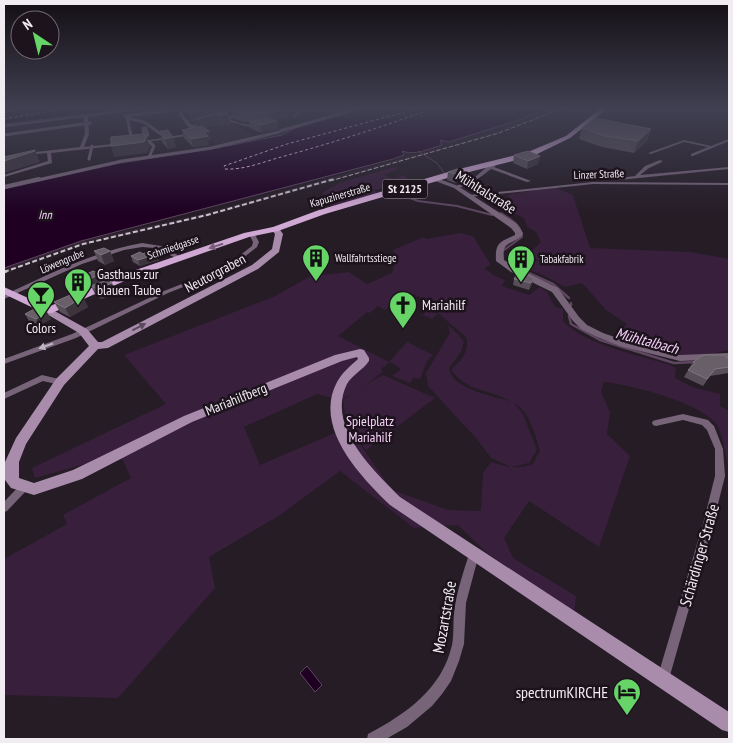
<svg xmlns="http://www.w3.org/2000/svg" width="733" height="743" font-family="'PT Sans Narrow',sans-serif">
<rect width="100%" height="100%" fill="#251c26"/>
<!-- built -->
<path fill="#322433" d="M 558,109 L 563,109 L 483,138 L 440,150 L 210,216 L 78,246 L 34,260 L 4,275 L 4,268 L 81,241 L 198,215 L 480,137 Z
M 233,123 L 252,136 L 217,145 L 199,131 Z"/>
<!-- green -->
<path fill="#381f3b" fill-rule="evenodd" d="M 395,167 L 398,169 L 384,175 L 393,179 L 403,175 L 416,183 L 404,186 L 400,183 L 388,188 L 373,190 L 379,194 L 333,207 L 330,205 L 337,202 L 329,197 L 318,199 L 326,196 L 322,193 L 339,183 Z
M 554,187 L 573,195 L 590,248 L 691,252 L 729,259 L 729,350 L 701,356 L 682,355 L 615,337 L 627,324 L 606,310 L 582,283 L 565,287 L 545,276 L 521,266 L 538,261 L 530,253 L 541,242 L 536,232 L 527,227 L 524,218 L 497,206 L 506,204 L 502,199 L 510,198 L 507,195 Z
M 460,233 L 473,236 L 491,265 L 484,268 L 495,276 L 505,280 L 502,286 L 529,295 L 540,287 L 547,292 L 555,307 L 563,309 L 563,321 C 587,346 636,354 670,365 L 676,368 L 675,378 L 692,387 L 720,394 L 720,406 L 729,411 L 729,470 C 726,459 723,435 717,425 C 701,402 631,385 604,382 L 601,392 L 610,412 L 607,434 L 630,456 L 599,547 L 529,501 L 504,538 L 513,558 L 576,596 L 574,613 L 487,553 L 458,525 L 414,528 L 340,471 L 280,515 L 209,557 L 215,588 L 118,698 L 4,695 L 4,559 L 67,524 L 63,515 L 131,478 L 120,454 L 35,478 L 32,468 L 166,404 L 124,355 L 273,297 L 311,276 L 349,272 L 367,284 L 392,273 L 397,256 L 393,250 L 424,237 L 426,239 ZM 413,294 L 428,301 L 429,309 L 432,311 L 428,310 L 422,315 L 432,319 L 438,313 L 467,338 C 468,354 462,359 451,370 C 469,393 487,388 510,401 C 493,396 451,389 449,368 L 461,352 L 464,342 L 459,335 L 448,325 L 450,333 L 426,373 L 428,386 L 476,438 L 491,458 L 511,467 L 529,463 L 537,450 L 523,414 L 514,403 C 529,410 535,435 540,450 L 533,464 C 517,470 507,467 491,462 L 483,473 L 481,511 L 448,510 L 392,490 L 352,433 L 366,450 L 435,398 L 383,375 L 364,386 L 383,372 L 381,369 L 390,362 L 401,369 L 392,376 L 410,383 L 413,378 L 420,379 L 427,361 L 433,355 L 407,342 L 389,362 L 338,336 L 367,312 L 370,313 L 378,306 L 385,310 L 398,299 L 404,302 ZM 317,394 L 340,400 L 352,394 L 343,400 L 345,414 L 350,425 L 349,427 L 260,465 L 244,427 Z"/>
<!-- water -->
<path fill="#1f0023" stroke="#5e4661" d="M 4,109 L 130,109 L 4,124 Z
M 361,109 L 545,109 L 531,116 L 449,142 L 440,140 L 442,145 C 428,149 415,156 402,151 L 404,155 L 393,159 L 81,241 L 4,268 L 4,189 L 120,163 L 212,149 L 282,135 L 295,128 Z
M 307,666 L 322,685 L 315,692 L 300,673 Z"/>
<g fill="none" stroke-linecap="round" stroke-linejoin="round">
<!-- stream-far2 -->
<path stroke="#5e4661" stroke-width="1" d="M 418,151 L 437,163 L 445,174"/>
<!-- stream-far1 -->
<path stroke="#5e4661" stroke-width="2" d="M 395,192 L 418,201 L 457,206 L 492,215
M 501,213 C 510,219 522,225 522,237 L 504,250
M 515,267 L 526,272"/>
<!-- stream -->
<path stroke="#5e4661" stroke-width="2.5" d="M 524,271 L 553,284 L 569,298
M 571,303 L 571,305
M 569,316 L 571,324 L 600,340 L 674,363 L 696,362"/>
<!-- ferry -->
<path stroke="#f9d2fd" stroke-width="1" stroke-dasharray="3 2.5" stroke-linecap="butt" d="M 416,109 L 287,144 L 224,166 L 225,169 C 244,170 263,162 281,157 C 332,143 382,127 431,109
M 4,112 L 29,109
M 4,119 L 62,109"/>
<!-- pedestrian-far1 -->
<path stroke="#776479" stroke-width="3" d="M 125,116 L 169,111
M 127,116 L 132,141
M 127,118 L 144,122 L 165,137
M 280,131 L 356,109
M 4,135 L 90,123
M 148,141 L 154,146 L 149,157
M 89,159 L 92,146
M 33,181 L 122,161 L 211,148 L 279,132"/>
<!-- pedestrian -->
<path stroke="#776479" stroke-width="4" d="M 4,187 L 39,179"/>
<!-- minor -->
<path fill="#776479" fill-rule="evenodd" d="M 133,109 L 146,109 L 88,117 L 89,134 L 84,147 L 121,143 L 122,143 L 122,145 L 51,153 L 52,163 L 4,177 L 4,175 L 48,161 L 47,153 L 28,155 L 26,154 L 26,153 L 80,147 L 85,134 L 84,117 L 4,127 L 4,125 Z
M 180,109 L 182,109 L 183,115 L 192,125 L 205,122 L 207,123 L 194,127 L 194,130 C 188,129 184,121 179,115 Z
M 211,109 L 215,109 L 226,117 L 240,113 L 240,109 L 244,109 L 243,115 L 229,119 L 240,123 L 260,126 C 245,130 232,119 218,121 L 218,119 L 222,118 Z
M 298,109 L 302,109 L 295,117 L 293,117 Z
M 192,133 L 194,134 L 193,135 L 140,143 L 138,142 Z
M 729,139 L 729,141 L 693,156 L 691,156 L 691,154 L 708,147 L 684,142 L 651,154 L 648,153 L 684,140 L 711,146 Z
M 660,160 L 662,161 L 662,162 L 649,168 L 640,175 L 729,167 L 729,169 L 619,180 L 617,179 L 619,178 L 635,176 L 645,166 Z
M 496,162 L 498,163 L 494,167 L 531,181 L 527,182 L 491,169 C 482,176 465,190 454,187 L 474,178 L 488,166 Z
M 593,182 L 729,183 L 729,185 L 593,184 L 469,197 L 467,196 L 469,195 Z
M 252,232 L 254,233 L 259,242 L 257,247 L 229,269 L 168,293 L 76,338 L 4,364 L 4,359 L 72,334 L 164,291 L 225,267 L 252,246 L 253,242 L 249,234 Z
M 142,243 L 161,246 L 183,258 L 180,260 L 178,259 L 155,248 L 142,247 L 124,250 L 82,264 L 4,299 L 4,295 C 49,274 93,252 142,243 Z
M 42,375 L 63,380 L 64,382 L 60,385 L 43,381 L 4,399 L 4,393 Z
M 683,414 L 708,420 L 714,426 L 723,449 L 725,476 L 713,524 L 669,679 L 667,683 L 663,685 L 659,683 L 657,679 L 703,524 L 715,476 L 715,449 L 707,430 L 702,425 L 683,420 L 656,426 L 653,425 L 652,423 L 653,421 L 656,420 Z
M 23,484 L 26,485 L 28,488 L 26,491 L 7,511 L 4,512 L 4,502 L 20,485 Z
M 474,549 L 478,551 L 479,554 L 466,603 L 464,644 L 459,661 L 451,681 L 442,694 L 432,706 L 407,727 L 386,739 L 367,739 L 368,734 C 406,714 442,689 452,645 C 454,635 453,624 454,614 C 456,593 463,574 469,554 L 470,551 Z"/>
<!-- tertiary -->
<path fill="#776479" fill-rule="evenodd" d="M 437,178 L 458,186 L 517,224 L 523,233 L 522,236 C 509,246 502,241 504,260 L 517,268 L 558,288 L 579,317 L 587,325 L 603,333 L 626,341 L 680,355 L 729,353 L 729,359 L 680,361 L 620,346 L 597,337 L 581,329 L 573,321 L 552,292 L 511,272 L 496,261 C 495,243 499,242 515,235 L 515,233 L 511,228 L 454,188 L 435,181 L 435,179 Z"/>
<!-- secondary -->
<path fill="#a98bac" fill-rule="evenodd" d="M 272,227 L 278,227 L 283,234 L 279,252 L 258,269 L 108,348 L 98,349 L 64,385 L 26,444 L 19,462 L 19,478 L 34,483 L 73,470 L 184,416 L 335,355 L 360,349 L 364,350 L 369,358 L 369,361 C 363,370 352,375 347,384 C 326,426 373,470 400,497 L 729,712 L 729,732 L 722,730 L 390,505 C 360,476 313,427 337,382 C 342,373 350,366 358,359 L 357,357 L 342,361 L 192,422 L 82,479 L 34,495 L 11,488 L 5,480 L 5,462 L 16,438 L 56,379 L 89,346 L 79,333 L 45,313 L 43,311 L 45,309 L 51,309 L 87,329 L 98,342 L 102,342 L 252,265 L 272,249 L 275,234 L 271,229 Z"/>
<!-- primary -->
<path fill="#d0a8d4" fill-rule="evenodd" d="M 600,109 L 607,109 L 570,138 L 533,156 L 461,174 L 325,214 L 278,231 L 249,237 L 129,279 L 52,313 L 44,313 L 4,294 L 4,287 L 48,307 L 121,275 L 244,233 L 273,227 L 319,210 L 455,170 L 528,152 L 566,136 Z"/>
<!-- rail-far2 -->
<path stroke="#c8c1c9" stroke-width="1" stroke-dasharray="4.5 2" stroke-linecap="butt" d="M 330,181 L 499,133 L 561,109"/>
<!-- rail-far1 -->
<path stroke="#c8c1c9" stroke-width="2" stroke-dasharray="5 2.5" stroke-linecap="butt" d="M 4,272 L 83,244 L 207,215 L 334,179"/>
<!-- rail -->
<path stroke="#c8c1c9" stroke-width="2.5" stroke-dasharray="7 3" stroke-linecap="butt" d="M 4,272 L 7,271"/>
</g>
<!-- wall -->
<path fill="#584e59" d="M 190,109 L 214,109 L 215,114 L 222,112 L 230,124 L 221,126 L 220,124 L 204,128 L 211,140 L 208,140 L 209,145 L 193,147 L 184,138 L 182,130 L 197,127 L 196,122 L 193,123 L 190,119 L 187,110 Z
M 673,109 L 688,109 L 681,112 Z
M 233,110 L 289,117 L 276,121 L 277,121 L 278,129 L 261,133 L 250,128 L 249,122 L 243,122 L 235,119 Z
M 582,128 L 651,129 L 647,141 L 634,153 L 602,147 L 579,139 Z
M 160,131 L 173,137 L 176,147 L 168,149 L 162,142 Z
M 514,155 L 538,164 L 527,169 L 513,163 Z
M 462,171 L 461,179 L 455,183 L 447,180 L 448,172 Z
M 94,251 L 110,251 L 114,261 L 105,265 L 98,261 Z
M 143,254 L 157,254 L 159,260 L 140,266 L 133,262 L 131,256 Z
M 519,271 L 532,284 L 529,290 L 513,285 L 514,279 Z
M 101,274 L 104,280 L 86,288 L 79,285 L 76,279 Z
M 91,286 L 116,293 L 102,299 L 96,296 Z
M 83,297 L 88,307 L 70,317 L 60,312 L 54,302 Z
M 25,314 L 51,319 L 40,325 L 29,321 Z
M 729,360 L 729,373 L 710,376 L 703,386 L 684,377 L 693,362 Z"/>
<!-- shaded-wall -->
<path fill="#3c333d" d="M 207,109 L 214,109 L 215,115 L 218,114 L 220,124 L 197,129 L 196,122 L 193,123 L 190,113 Z
M 282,109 L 288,109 L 289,117 L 270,123 L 277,121 L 278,129 L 261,133 L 260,125 L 268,123 L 267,114 Z
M 228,114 L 230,124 L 221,126 L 219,116 Z
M 651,129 L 647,141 L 634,153 L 638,141 Z
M 209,131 L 211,140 L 208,140 L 209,145 L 193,147 L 191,139 L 204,132 Z
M 149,135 L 150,138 L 147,138 L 150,147 L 147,153 L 114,157 L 111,146 L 144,136 Z
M 173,137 L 176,147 L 168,149 L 165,139 Z
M 35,150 L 40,162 L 4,173 L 4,161 Z
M 540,156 L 538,164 L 527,169 L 528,161 Z
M 462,171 L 461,179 L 455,183 L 456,174 Z
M 110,251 L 114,261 L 105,265 L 101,255 Z
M 157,254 L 159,260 L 140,266 L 138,260 Z
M 101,274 L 104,280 L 86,288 L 83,282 Z
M 534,278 L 532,284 L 529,290 L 531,283 Z
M 112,283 L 116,293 L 102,299 L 97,289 Z
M 83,297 L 88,307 L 70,317 L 65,308 Z
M 47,312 L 51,319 L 40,325 L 36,319 Z"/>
<!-- building -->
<path fill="#685f69" stroke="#7e757e" d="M 190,109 L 207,109 L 190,113 L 187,110 Z
M 236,109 L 282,109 L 267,114 L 242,113 L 233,110 Z
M 222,112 L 228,114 L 219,116 L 218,114 L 195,119 Z
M 268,118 L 277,121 L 260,125 L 249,121 L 257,121 Z
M 595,118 L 651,129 L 638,141 L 605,136 L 582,128 Z
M 202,126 L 209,131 L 204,132 L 208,136 L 191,139 L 182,130 Z
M 146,127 L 149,135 L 146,136 L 143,134 L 142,128 Z
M 168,130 L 173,137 L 165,139 L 160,131 Z
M 143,134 L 147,136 L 144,142 L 111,146 L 111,137 Z
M 35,150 L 35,151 L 4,161 L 4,157 Z
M 528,151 L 540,156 L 528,161 L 514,155 Z
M 457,169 L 462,171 L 456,174 L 448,172 Z
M 104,248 L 110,251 L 101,255 L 94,251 Z
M 150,250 L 157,254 L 138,260 L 131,256 L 140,252 L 143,254 Z
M 93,271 L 101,274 L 83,282 L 76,279 Z
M 519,271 L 534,278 L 531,283 L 514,279 Z
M 106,280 L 112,283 L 97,289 L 91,286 Z
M 75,293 L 83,297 L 65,308 L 54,302 Z
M 38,307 L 47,312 L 36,319 L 25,314 Z
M 704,355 L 725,355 L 729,360 L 729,367 L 715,369 L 707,379 L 688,370 L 695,363 L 693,362 Z"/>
<!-- one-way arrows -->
<defs><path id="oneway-solid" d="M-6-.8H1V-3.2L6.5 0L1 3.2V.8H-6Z" transform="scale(1.25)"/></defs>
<use fill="#765e78" href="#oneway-solid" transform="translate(216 246) rotate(162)"/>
<use fill="#5b495d" href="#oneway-solid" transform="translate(139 327) rotate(-27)"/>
<use fill="#c0b5c2" href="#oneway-solid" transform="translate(46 346) rotate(161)"/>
<!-- sky -->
<linearGradient id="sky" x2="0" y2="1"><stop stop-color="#140f15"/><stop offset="0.51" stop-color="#404052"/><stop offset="1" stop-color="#404052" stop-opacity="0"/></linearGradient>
<rect width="733" height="213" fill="url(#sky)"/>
<!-- icons -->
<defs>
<g id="building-pin" transform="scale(1.4375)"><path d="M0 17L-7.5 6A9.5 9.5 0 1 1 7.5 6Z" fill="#66d467" stroke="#1c131c"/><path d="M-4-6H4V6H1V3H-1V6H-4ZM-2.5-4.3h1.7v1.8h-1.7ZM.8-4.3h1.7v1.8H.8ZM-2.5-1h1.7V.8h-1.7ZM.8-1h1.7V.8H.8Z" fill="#111"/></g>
<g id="bar-pin" transform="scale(1.4375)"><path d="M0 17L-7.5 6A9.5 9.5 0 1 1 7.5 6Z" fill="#66d467" stroke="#1c131c"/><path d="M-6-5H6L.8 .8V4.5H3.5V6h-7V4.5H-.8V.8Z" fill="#111"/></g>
<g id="church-pin" transform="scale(1.4375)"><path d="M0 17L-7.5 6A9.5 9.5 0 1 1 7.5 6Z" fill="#66d467" stroke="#1c131c"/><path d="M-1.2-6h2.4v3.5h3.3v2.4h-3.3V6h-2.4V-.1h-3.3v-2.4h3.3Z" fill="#111"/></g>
<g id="hotel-pin" transform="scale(1.4375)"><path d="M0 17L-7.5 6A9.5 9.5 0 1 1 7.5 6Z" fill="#66d467" stroke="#1c131c"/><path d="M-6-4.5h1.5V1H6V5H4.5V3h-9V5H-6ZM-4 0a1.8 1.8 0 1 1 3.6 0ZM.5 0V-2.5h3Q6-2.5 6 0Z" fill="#111"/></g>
</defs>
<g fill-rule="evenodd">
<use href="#building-pin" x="316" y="258"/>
<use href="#building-pin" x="521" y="259"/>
<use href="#building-pin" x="78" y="282"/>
<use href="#bar-pin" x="41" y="295"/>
<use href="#church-pin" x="403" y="305"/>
<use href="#hotel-pin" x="627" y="692"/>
</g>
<g text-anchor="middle" stroke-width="5" stroke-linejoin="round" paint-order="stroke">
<!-- far-street labels -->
<g font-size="11" fill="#f1ebf2" stroke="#1c131c">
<text transform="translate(599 174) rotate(-2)" y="4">Linzer Straße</text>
<text transform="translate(340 195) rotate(-16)" y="4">Kapuzinerstraße</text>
<text transform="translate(173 247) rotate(-19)" y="4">Schmiedgasse</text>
<text transform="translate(62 261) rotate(-23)" y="4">Löwengrube</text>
</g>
<!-- far-poi labels -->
<g font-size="11" fill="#f1ebf2" stroke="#1c131c" text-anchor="start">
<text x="335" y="262">Wallfahrtsstiege</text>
<text x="540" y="263">Tabakfabrik</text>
</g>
<!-- shield labels -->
<rect fill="#1c131c" stroke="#b1aab2" stroke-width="1" x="382.5" y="179.5" width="45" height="19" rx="4"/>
<g font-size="12" font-weight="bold" fill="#f1ebf2">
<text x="405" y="193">St 2125</text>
</g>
<!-- far-water labels -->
<g font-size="12" font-style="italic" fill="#f9d2fd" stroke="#1c131c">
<text x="45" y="219">Inn</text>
</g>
<!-- street labels -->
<g font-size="14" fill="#f1ebf2" stroke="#1c131c">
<text transform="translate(486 192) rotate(32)" y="5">Mühltalstraße</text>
<text transform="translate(215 273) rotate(-28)" y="5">Neutorgraben</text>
<text transform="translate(236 399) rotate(-22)" y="5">Mariahilfberg</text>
</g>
<!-- poi labels -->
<g font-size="14" fill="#f1ebf2" stroke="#1c131c" text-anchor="start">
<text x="97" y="279">Gasthaus zur<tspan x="97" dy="16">blauen Taube</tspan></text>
<text x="422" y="310">Mariahilf</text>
<text x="41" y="333" text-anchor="middle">Colors</text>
</g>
<!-- park labels -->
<g font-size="14" fill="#f9d2fc" stroke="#1c131c">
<text x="370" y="426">Spielplatz<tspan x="370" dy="16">Mariahilf</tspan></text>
</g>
<!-- water labels -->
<g font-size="15" font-style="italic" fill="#f9d2fd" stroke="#1c131c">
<text transform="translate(647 341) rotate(15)" y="5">Mühltalbach</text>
</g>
<!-- near-street labels -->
<g font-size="16" fill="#f1ebf2" stroke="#1c131c">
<text transform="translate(699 555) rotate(-74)" y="6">Schärdinger Straße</text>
<text transform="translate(444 617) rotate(-80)" y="6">Mozartstraße</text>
</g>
<!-- near-poi labels -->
<g font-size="16" fill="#f1ebf2" stroke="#1c131c" text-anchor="end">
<text x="608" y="698">spectrumKIRCHE</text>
</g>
</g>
<!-- border -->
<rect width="733" height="743" fill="none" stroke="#f1ebf2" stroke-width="10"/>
<!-- north arrow -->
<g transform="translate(35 35) rotate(325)"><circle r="24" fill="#1c131c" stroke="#716972"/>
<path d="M0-4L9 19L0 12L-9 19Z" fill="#66d467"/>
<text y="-8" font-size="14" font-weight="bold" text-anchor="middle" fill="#f1ebf2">N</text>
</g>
</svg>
